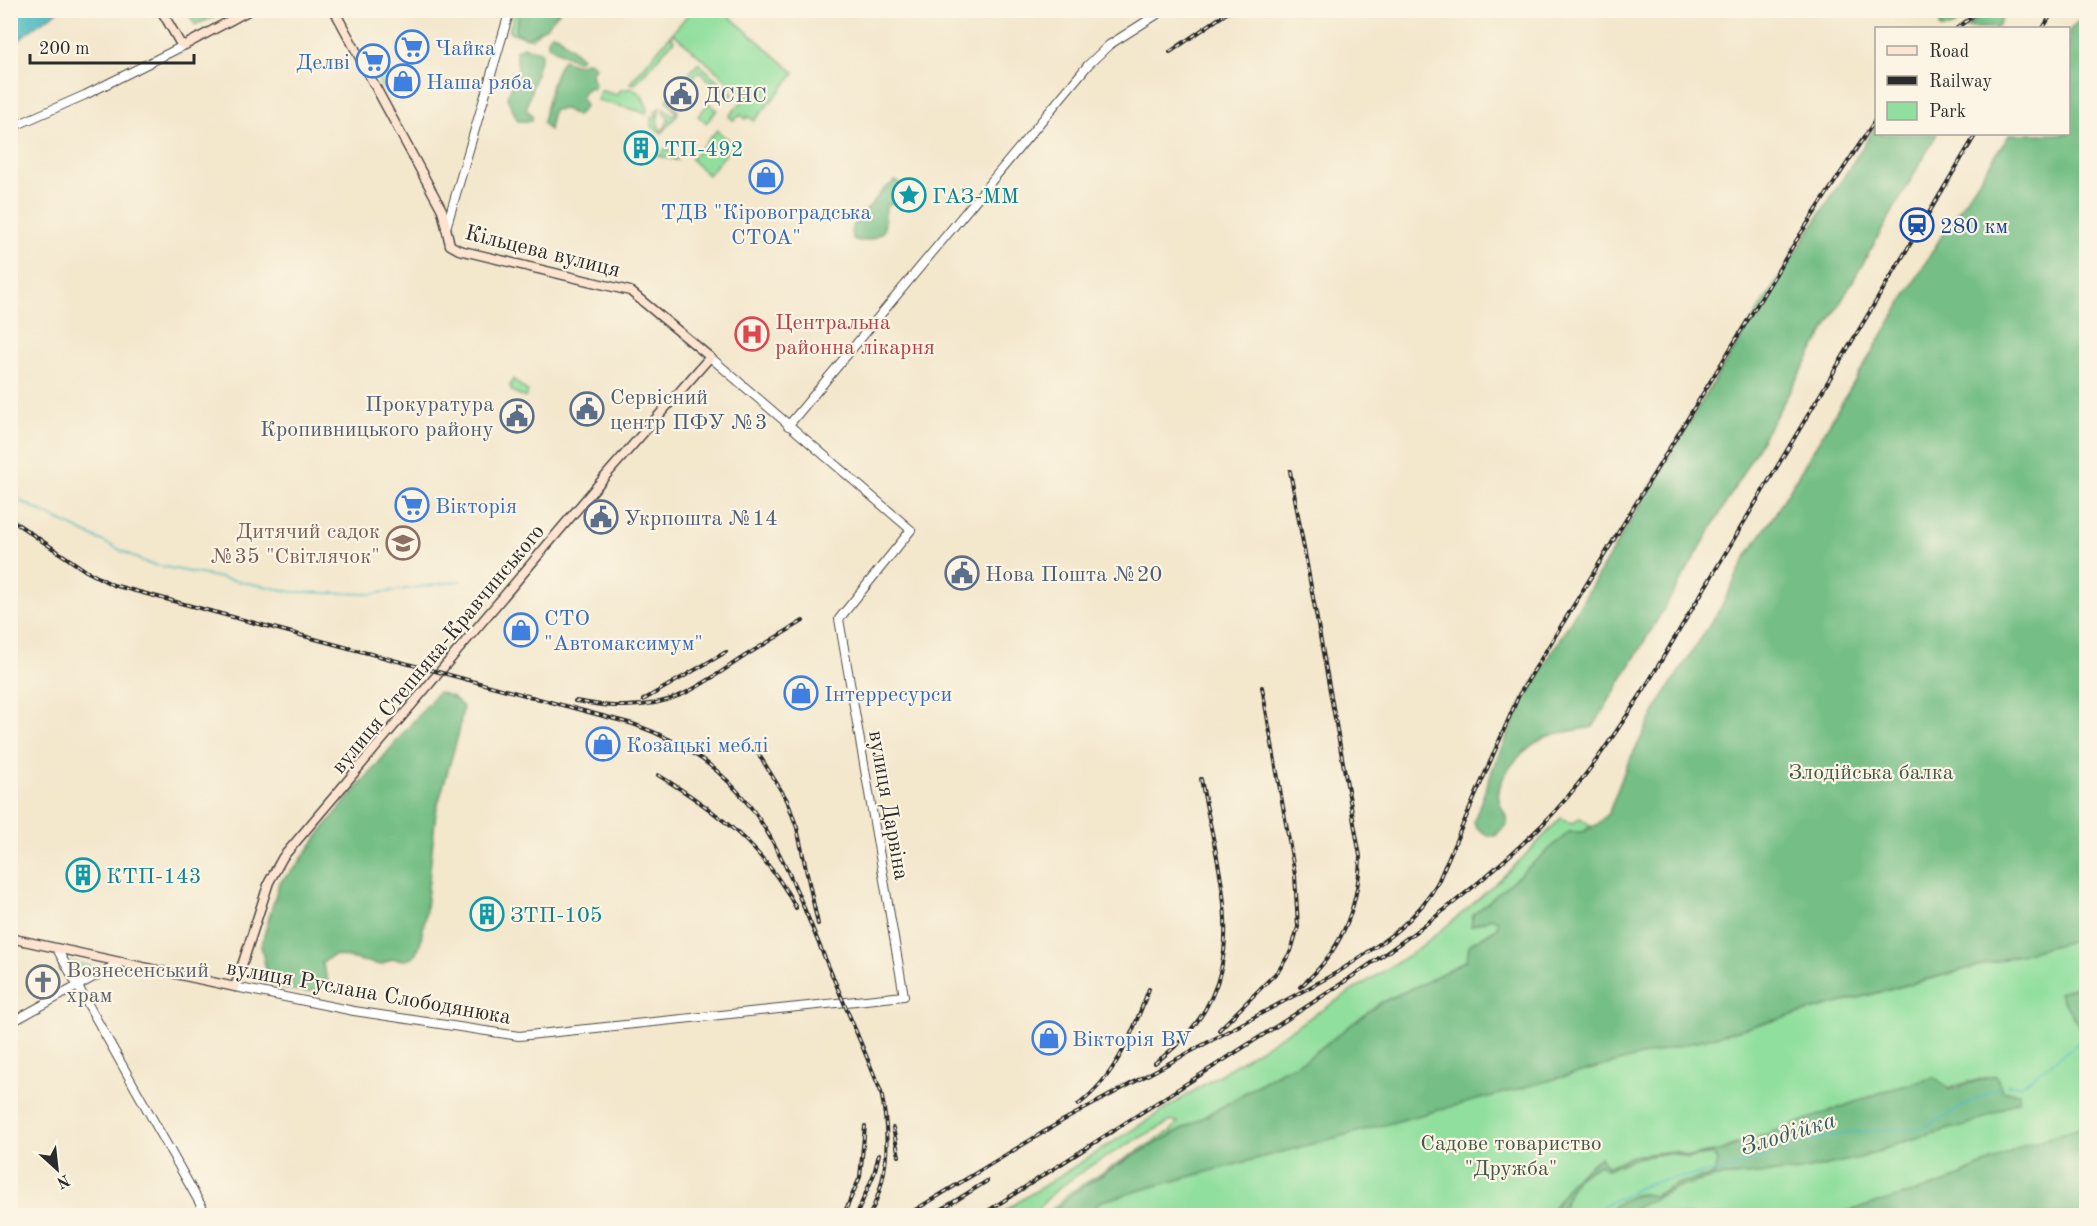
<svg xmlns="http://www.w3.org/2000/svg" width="2097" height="1226" font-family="'Old Standard TT',serif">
<rect width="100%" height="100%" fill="#fcf5e5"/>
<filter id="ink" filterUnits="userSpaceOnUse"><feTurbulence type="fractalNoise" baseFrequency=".0167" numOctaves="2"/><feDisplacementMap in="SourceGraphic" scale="12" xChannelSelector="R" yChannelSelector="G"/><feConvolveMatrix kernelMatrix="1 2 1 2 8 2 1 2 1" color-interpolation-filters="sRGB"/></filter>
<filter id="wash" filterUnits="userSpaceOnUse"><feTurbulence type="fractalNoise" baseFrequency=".008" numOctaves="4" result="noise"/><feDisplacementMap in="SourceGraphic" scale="24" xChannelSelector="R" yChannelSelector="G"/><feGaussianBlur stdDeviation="1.35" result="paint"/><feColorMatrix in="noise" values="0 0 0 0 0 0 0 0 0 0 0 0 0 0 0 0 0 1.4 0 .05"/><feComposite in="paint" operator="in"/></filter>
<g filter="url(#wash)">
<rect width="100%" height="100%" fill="#f3e7cc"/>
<!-- green -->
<path fill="#91df9e" stroke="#5e8564" stroke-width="1.5" d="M 515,11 L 557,11 L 532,39 L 509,32 Z
M 691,11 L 723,11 L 795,73 L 754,121 L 748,116 L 746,119 L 741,115 L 733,120 L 729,116 L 746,97 L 674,34 L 671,37 L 674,40 L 635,84 L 630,83 Z
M 698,63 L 733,94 L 729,98 L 699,71 L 670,103 L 678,111 L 677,115 L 662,133 L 651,126 L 651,116 L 654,118 L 657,115 L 654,112 L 660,108 L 657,122 L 662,132 L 669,119 L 664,113 L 664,108 L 673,116 L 676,113 L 667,100 Z
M379 81a8 8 0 1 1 16 0a8 8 0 1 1-16 0Z
M 633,88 L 642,96 L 648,109 L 646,113 L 597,100 L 600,90 L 616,95 L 621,90 Z
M 709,103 L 717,110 L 706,123 L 698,116 Z
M 717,130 L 728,140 L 724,145 L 729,150 L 708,175 L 691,159 Z
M 649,134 L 653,137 L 650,140 L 653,143 L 644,151 L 660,156 L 666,148 L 669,149 L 677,160 L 643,153 L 644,147 L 641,146 Z
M 513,379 L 528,392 L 525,398 L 512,391 L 510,386 Z
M 1561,818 L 1572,824 L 1580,818 L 1591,826 L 1583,832 L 1569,832 L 1477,924 L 1491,918 L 1498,921 L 1497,928 L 1469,945 L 1467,960 L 1426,982 L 1380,1003 L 1305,1060 L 1279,1072 L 1215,1111 L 1131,1157 L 1073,1193 L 1049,1215 L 1046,1215 L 1070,1192 L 1171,1131 L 1178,1122 L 1171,1121 C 1141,1138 1046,1184 1036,1215 L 996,1216 L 1412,953 C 1467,912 1515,868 1561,818 Z
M 2086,937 L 2086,981 L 2059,993 L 2086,1038 L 2086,1126 L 2023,1146 L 1945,1183 L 1847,1213 L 1836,1216 L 1621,1215 L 1678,1187 L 1715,1177 L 1800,1171 L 1863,1157 L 1906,1141 L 1975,1122 L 1994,1112 L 2002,1090 L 1996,1075 L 1735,1144 L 1723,1150 L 1688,1157 L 1675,1151 L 1632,1156 L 1607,1167 L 1600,1157 L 1572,1180 L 1549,1215 L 1089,1216 L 1099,1202 L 1162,1184 Z
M 71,962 L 101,968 L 85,978 L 80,977 Z
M 1674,1153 L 1688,1158 L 1713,1154 L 1718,1162 L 1714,1175 L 1679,1183 L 1654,1196 C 1626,1188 1624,1207 1602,1215 C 1592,1219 1571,1215 1559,1216 L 1576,1178 L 1599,1164 L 1607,1170 L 1633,1158 Z"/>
<!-- forest -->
<path fill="#74be85" stroke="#507458" stroke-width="1.5" d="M 1954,10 L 1976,11 L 1949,28 L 1940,28 L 1940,23 Z
M 187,11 L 228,11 L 195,25 Z
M 520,11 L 520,10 L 560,11 L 545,28 L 526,38 L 515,31 Z
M 1989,11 L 2007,11 L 1997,28 L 1964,28 Z
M 2086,13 L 2086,937 L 1162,1184 L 1099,1202 L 1089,1215 L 1049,1215 L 1073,1193 L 1131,1157 L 1215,1111 L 1279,1072 L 1305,1060 L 1380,1003 L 1426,982 L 1467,960 L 1469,945 L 1497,928 L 1498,921 L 1491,918 L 1471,926 L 1473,915 L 1569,832 L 1583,832 L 1598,824 L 1609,812 L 1627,765 L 1662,698 L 1722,606 L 1746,557 L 1775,514 L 1944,232 L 2010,134 L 2068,134 L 2069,31 Z
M 552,34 L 558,36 L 582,58 L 576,61 L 548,46 L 548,37 Z
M 523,47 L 541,51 L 541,56 L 526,109 L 532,115 L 532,121 L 518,121 L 507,98 L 518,68 L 516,51 Z
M 563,60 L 577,65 L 589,61 L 595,67 L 591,75 L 595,84 L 592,89 L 588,87 L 581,96 L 585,106 L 577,116 L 565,109 L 553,110 L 549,130 L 543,123 C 546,107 553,72 563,60 Z
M 1876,126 L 1876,134 L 1937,134 L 1695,557 L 1593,727 C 1578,731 1557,731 1543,738 C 1526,747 1502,771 1499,790 C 1496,806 1509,815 1507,824 L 1495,836 L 1488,836 L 1476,827 L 1474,821 L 1496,760 L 1524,699 L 1715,379 Z
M 895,181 L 900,183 L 903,189 L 901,197 L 886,207 L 884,230 C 874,240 868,242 854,240 L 851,233 L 852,227 L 883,190 Z
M 438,692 L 453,697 L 463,707 L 459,732 L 436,811 L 425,918 L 420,945 L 414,957 L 406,960 L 392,959 L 381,965 L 335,955 L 322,962 L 328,981 L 319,990 L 306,992 L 279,988 L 272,983 L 267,975 L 261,946 L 279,883 L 295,868 L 327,824 Z
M 2086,981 L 2086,1038 L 2059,993 Z
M 1996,1075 L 2002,1090 L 2019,1093 L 2018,1101 L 1975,1122 L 1906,1141 L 1863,1157 L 1800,1171 L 1715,1177 L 1678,1187 L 1621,1215 L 1602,1215 C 1619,1203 1632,1190 1654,1196 L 1679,1183 L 1714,1175 L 1718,1162 L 1713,1154 C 1694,1157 1693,1157 1675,1154 C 1653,1150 1627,1161 1607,1170 L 1599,1164 L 1576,1178 L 1559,1215 L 1549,1215 L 1572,1180 L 1600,1157 L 1607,1167 L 1632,1156 L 1675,1151 L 1688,1157 L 1723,1150 L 1888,1090 L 1935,1077 L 1949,1090 Z
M 2086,1126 L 2086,1215 L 1836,1215 L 1945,1183 L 2023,1146 Z"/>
<!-- water -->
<path fill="#49b8bf" stroke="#3a7275" stroke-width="1.5" d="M 11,10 L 58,10 L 58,11 L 25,34 L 11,50 Z"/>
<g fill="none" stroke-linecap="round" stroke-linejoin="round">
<!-- stream -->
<path stroke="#49b8bf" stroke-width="1.5" d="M 10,496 L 149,564 L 294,592 L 372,594 L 460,581
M 2007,1085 L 2021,1086 L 2082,1040 L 2086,1029
M 1584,1216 L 1649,1183 L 1728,1169 L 1800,1143 L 1851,1132 L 1923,1128 L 2000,1086"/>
</g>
</g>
<g filter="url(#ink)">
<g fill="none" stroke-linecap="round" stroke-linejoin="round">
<!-- tertiary casing -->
<g stroke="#494743" stroke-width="10">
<path id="tertiary" d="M 10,128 L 85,95 L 185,45
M 446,228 L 510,10
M 788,426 L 1088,65 L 1109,45 L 1164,10
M 57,949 L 207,1216
M 235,987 L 354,1011 L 519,1036 L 904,996 L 839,619 L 911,530 L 710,357
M 10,1023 L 121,962"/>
</g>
<!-- secondary casing -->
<g stroke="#494743" stroke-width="11">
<path id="secondary" d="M 161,10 L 180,43 L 185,45 L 250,10
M 10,938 L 235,987 L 269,882 L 283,857 L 608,473 L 710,357 L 630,291 L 459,250 L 450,245 L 442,210 L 334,10"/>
</g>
<!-- tertiary -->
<use href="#tertiary" stroke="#fff" stroke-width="8"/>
<!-- secondary -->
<use href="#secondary" stroke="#fde4d1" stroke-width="8"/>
<!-- rail casing -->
<g stroke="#2b2b2b" stroke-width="4">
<path id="rail" d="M 1957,28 L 1981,10
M 2043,28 L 2054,10
M 1170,52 L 1231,10
M 1290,471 L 1360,856 C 1359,908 1340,953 1300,987
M 10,519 L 86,571 L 113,585 L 633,724 C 748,765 776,840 819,944 C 840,994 861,1042 881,1092 C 890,1134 890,1176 869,1216
M 643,700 L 726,652
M 575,701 C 591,703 608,707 625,706 C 678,706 703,683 745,656 C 764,644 784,633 803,621
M 758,753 L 787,800 L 797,828 L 818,924
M 658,775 C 714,809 766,849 796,908
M 1219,1030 L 1279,970 L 1291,951 L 1298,927 L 1295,875 L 1262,687
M 1155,1063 C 1261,985 1221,887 1201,779
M 1078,1105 C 1117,1075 1132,1034 1149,989
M 893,1128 L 899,1156
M 843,1216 L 860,1177 L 865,1126
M 856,1216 L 874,1174 L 879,1154
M 905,1216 L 1062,1121 L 1338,972 C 1376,947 1416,923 1438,882 L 1519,695 L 1796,241 L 1876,119
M 931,1216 L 987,1181
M 980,1216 C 1068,1159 1156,1103 1244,1047 C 1349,980 1453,913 1542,825 C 1581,786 1613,737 1643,691 L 1976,134"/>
</g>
<!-- rail -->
<use href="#rail" stroke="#fcf5e5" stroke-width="1.5" stroke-dasharray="4.5" stroke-linecap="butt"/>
</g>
</g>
<!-- icons -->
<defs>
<g id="supermarket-ring" transform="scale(1.725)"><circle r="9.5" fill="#fcf5e5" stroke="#3f7fe0" stroke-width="1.5"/><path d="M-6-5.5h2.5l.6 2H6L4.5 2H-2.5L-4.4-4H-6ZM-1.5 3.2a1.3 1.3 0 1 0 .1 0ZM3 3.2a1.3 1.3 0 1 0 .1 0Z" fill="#3f7fe0"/></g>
<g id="shop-ring" transform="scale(1.725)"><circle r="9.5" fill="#fcf5e5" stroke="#3f7fe0" stroke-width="1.5"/><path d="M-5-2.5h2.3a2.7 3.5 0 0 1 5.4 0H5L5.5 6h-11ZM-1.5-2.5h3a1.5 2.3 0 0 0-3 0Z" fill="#3f7fe0"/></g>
<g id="civic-ring" transform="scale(1.725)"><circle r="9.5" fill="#fcf5e5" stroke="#5c6f8a" stroke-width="1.5"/><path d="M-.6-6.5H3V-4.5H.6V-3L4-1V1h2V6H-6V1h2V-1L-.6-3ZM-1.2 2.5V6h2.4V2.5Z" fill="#5c6f8a"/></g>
<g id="building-ring" transform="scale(1.725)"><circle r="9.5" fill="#fcf5e5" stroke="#0f9aa8" stroke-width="1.5"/><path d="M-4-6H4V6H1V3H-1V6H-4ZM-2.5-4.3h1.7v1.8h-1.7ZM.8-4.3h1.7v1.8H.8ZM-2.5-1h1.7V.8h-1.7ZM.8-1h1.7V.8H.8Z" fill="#0f9aa8"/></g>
<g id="sight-ring" transform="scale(1.725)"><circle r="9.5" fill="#fcf5e5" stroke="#0f9aa8" stroke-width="1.5"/><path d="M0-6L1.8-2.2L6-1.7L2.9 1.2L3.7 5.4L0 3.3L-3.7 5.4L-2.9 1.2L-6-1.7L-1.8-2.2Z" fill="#0f9aa8"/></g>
<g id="station-ring" transform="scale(1.725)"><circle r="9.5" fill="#fcf5e5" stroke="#1a4fb4" stroke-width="1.5"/><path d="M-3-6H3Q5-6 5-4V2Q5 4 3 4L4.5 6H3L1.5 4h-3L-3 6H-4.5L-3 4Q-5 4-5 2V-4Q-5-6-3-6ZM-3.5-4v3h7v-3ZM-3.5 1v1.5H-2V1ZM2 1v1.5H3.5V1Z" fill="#1a4fb4"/></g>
<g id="hospital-ring" transform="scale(1.725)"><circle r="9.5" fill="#fcf5e5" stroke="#e0444e" stroke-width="1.5"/><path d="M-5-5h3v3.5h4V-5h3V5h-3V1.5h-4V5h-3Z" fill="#e0444e"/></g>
<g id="school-ring" transform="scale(1.725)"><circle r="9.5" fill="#fcf5e5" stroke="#8d6e63" stroke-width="1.5"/><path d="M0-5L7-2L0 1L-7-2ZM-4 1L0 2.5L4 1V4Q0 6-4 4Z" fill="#8d6e63"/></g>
<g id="church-ring" transform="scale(1.725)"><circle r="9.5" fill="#fcf5e5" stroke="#6b7280" stroke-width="1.5"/><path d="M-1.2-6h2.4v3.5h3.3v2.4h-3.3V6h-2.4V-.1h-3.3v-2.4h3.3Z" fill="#6b7280"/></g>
</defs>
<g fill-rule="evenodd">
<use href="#supermarket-ring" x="412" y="47"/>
<use href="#supermarket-ring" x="373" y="61"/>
<use href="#shop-ring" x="403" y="81"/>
<use href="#civic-ring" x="681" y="94"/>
<use href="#building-ring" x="641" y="148"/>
<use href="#shop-ring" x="766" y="177"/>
<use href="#sight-ring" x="909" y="195"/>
<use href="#station-ring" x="1917" y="225"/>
<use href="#hospital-ring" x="752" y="334"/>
<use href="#civic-ring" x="587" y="409"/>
<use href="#civic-ring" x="517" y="416"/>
<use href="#supermarket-ring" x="412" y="505"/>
<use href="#civic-ring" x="601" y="517"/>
<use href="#school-ring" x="403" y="543"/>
<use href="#civic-ring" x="962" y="573"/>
<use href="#shop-ring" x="521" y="630"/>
<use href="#shop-ring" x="801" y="693"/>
<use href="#shop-ring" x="603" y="744"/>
<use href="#building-ring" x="83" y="875"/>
<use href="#building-ring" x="487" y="914"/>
<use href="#church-ring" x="43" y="982"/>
<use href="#shop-ring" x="1049" y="1038"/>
</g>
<g text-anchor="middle" stroke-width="4.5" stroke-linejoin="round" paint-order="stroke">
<!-- shop labels -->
<g font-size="22" fill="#366cbe" stroke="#fcf5e5" text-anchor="start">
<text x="435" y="55">Чайка</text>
<text x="350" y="69" text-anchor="end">Делві</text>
<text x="426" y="89">Наша ряба</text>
<text x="766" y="219" text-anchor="middle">ТДВ "Кіровоградська<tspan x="766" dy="25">СТОА"</tspan></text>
<text x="435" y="513">Вікторія</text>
<text x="544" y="625">СТО<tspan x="544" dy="25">"Автомаксимум"</tspan></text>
<text x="824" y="701">Інтерресурси</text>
<text x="626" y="752">Козацькі меблі</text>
<text x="1072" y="1046">Вікторія BV</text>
</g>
<!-- service labels -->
<g font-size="22" fill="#4e5e75" stroke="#fcf5e5" text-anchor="start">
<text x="704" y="102">ДСНС</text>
<text x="610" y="404">Сервісний<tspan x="610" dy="25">центр ПФУ №3</tspan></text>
<text x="494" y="411" text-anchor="end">Прокуратура<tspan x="494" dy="25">Кропивницького району</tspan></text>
<text x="624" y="525">Укрпошта №14</text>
<text x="985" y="581">Нова Пошта №20</text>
</g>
<!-- culture labels -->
<g font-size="22" fill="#0d838f" stroke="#fcf5e5" text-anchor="start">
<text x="664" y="156">ТП-492</text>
<text x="932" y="203">ГАЗ-ММ</text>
<text x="106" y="883">КТП-143</text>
<text x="510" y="922">ЗТП-105</text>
</g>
<!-- transit labels -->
<g font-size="22" fill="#164399" stroke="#fcf5e5" text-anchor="start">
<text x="1940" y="233">280 км</text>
</g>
<!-- street labels -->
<g font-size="22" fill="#2b2b2b" stroke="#fcf5e5">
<text transform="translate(543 250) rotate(14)" y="8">Кільцева вулиця</text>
<text transform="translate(437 648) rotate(-50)" y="8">вулиця Степняка-Кравчинського</text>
<text transform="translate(890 805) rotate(80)" y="8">вулиця Дарвіна</text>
<text transform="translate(369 991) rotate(10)" y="8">вулиця Руслана Слободянюка</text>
</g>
<!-- health labels -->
<g font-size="22" fill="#be3a42" stroke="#fcf5e5" text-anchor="start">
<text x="775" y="329">Центральна<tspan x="775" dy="25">районна лікарня</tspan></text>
</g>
<!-- education labels -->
<g font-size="22" fill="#785e54" stroke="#fcf5e5" text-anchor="end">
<text x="380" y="538">Дитячий садок<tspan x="380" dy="25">№35 "Світлячок"</tspan></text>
</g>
<!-- park labels -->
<g font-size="22" fill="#445848" stroke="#fcf5e5">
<text x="1871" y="779">Злодійська балка</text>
<text x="1511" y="1150">Садове товариство<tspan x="1511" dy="25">"Дружба"</tspan></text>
</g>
<!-- worship labels -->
<g font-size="22" fill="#5b616d" stroke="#fcf5e5" text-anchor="start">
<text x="66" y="977">Вознесенський<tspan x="66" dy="25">храм</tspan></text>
</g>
<!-- water labels -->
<g font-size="24" font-style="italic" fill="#365c5f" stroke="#fcf5e5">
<text transform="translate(1788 1133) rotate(-17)" y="8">Злодійка</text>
</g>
</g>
<!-- margin -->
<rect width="2097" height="1226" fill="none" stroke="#fcf5e5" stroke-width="36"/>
<!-- legend -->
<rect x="1875" y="27" width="195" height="108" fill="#fcf5e5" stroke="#a8a49b" stroke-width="1.5"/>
<rect x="1887" y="46" width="30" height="9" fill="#fde4d1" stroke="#a8a49b" stroke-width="1.5"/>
<text x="1929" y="57" font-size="18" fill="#2b2b2b">Road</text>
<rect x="1887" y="76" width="30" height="9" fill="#2b2b2b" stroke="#a8a49b" stroke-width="1.5"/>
<text x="1929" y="87" font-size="18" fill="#2b2b2b">Railway</text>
<rect x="1887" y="102" width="30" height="18" fill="#91df9e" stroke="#a8a49b" stroke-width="1.5"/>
<text x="1929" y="117" font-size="18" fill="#2b2b2b">Park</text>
<!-- north arrow -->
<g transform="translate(57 1169) rotate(153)" stroke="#fcf5e5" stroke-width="4.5" paint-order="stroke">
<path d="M0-4.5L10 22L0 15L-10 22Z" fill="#2b2b2b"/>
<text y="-9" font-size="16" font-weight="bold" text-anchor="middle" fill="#2b2b2b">N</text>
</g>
<!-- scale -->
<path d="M30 54v9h164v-9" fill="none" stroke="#2b2b2b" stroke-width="3"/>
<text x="39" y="54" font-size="18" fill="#2b2b2b" stroke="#fcf5e5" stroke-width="4.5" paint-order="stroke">200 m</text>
</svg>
